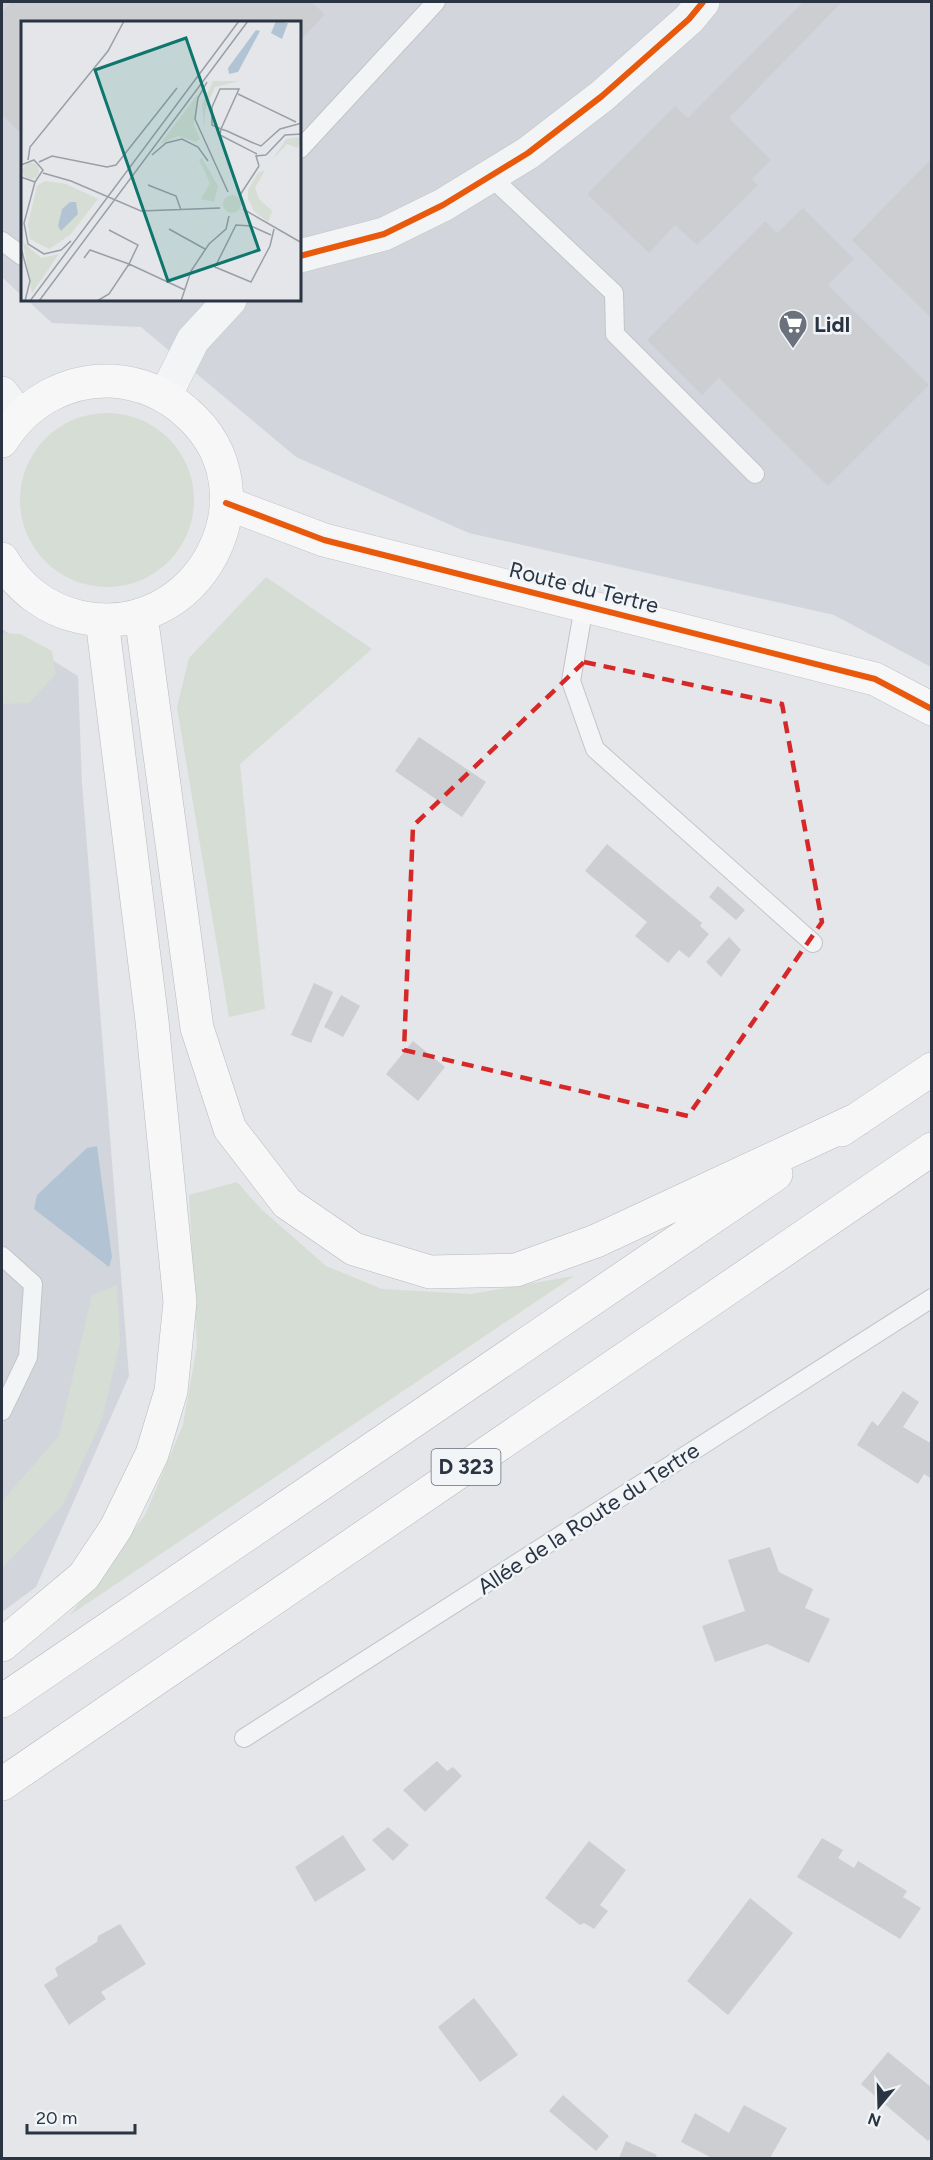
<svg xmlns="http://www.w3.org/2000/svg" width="933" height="2160" font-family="Figtree,sans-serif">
<rect width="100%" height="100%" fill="#e4e6e9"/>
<!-- built -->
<path fill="#d2d6dc" d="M 2,2 L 931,2 L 931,667 L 834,615 L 469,533 L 296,457 L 141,327 L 52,323 L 27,300 L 300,300 L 300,22 L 22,22 L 22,296 L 2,277 Z
M 2,629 L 78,676 L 82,783 L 129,1376 L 36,1587 L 2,1612 Z"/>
<!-- green -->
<path fill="#d5ddd4" d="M20 500a87 87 0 1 1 174 0a87 87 0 1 1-174 0Z
M 266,577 L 372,649 L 240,764 L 265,1009 L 229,1017 L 177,707 L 189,658 Z
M 2,633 L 20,634 L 52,651 L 56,674 L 29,703 L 2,704 Z
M 237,1182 L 261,1209 L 326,1266 L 382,1289 L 471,1294 L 574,1276 L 70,1615 L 145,1515 L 183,1425 L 197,1346 L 189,1195 Z
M 117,1285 L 120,1343 L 102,1419 L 63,1505 L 2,1568 L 2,1501 L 59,1436 L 92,1295 Z"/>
<!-- water -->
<path fill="#b2c4d4" d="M 97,1146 L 112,1257 L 109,1267 L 34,1209 L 37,1195 L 87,1148 Z"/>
<!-- building -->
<path fill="#ccced1" d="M 11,2 L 311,2 L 325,14 L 300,41 L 300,22 L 22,22 L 22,134 L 2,115 L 2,12 Z
M 803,2 L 842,2 L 729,118 L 771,160 L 752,179 L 758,185 L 697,245 L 675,225 L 649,253 L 587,194 L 675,106 L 688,118 Z
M 932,158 L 932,319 L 852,240 Z
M 803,208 L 854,259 L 828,285 L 929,385 L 828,486 L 719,378 L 702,395 L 647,340 L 765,221 L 777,233 Z
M 419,737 L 486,782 L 462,817 L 395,771 Z
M 607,844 L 702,923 L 700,926 L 709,934 L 689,958 L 679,950 L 668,963 L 635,936 L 647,922 L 585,871 Z
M 718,886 L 745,910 L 736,920 L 709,897 Z
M 729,937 L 741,950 L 721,977 L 706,962 Z
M 314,983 L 333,992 L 311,1043 L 291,1035 Z
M 341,995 L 360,1006 L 343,1037 L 324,1027 Z
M 413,1041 L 445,1067 L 418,1101 L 386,1074 Z
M 903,1391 L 919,1402 L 903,1427 L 932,1444 L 932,1479 L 924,1474 L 918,1484 L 857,1445 L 872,1421 L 878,1426 Z
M 770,1547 L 779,1572 L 813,1589 L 805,1608 L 830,1619 L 809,1663 L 767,1644 L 715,1662 L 702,1626 L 745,1611 L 728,1560 Z
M 437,1761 L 447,1771 L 453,1767 L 462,1776 L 425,1812 L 403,1790 Z
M 388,1827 L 409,1845 L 393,1861 L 372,1840 Z
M 343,1835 L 366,1870 L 315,1902 L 295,1867 Z
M 822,1838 L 843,1850 L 838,1858 L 854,1868 L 858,1861 L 907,1891 L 903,1897 L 921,1908 L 900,1939 L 797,1877 Z
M 589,1841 L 626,1870 L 600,1905 L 608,1911 L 594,1929 L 584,1923 L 580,1925 L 545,1898 Z
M 750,1898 L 793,1933 L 728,2015 L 687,1981 Z
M 120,1924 L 146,1964 L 101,1992 L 106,1999 L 69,2025 L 44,1985 L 58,1976 L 55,1968 L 97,1942 L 98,1936 Z
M 474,1998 L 518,2055 L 480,2082 L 438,2027 Z
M 888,2052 L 932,2088 L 932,2137 L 928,2141 L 861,2084 Z
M 563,2095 L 609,2136 L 596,2151 L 549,2111 Z
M 744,2105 L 787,2128 L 770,2158 L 712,2158 L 681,2142 L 695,2113 L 729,2133 Z
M 626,2141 L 657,2155 L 655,2158 L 619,2158 Z"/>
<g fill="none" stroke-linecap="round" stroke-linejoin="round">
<!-- lane casing -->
<g stroke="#c2c4c7" stroke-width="20">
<path id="lane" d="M 300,149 L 436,2
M 490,176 L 614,293 L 615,334 L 755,474
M 2,241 L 22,256
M 584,606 L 571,681 L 595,749 L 813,943
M 2,1256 L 33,1284 L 28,1357 L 2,1411
M 244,1738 L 932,1298"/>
</g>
<!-- street casing -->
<g stroke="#c2c4c7" stroke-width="34">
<path id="street" d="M 300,256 L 384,234 L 443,205 L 528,153 L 602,96 L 689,19 L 703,2
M 2,393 L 20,417
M 165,396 L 193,340 L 230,300"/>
</g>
<!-- secondary casing -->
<g stroke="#c2c4c7" stroke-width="34">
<path id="secondary" d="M 2,441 C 25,403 66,379 112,381 C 140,383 165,393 186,412 C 279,492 198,643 80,617 C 47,610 18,588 2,559
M 226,503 L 324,540 L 875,679 L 932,709"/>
</g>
<!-- highway casing -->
<g stroke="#b7b9be" stroke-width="34">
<path id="highway" d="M 141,615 L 197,1028 L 230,1129 L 287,1203 L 354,1249 L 430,1272 L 516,1270 L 596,1241 L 858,1119
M 841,1130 L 932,1069
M 2,1645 L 84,1576 L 116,1528 L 152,1454 L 171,1391 L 180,1302 L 152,1021 L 102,620
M 2,1701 L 776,1174
M 2,1784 L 932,1149"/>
</g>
<!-- lane -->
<use href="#lane" stroke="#f3f4f6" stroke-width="18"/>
<!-- street -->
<use href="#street" stroke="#f3f4f6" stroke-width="33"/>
<!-- secondary -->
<use href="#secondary" stroke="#f7f7f7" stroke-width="33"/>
<!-- highway -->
<use href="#highway" stroke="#f7f7f7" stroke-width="33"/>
<!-- cycleway casing -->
<g stroke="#f2f5f8" stroke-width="10">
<path id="cycleway" d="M 300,256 L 384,234 L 443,205 L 528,153 L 602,96 L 689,19 L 703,2
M 226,503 L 324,540 L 875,679 L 932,709"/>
</g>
<!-- cycleway -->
<use href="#cycleway" stroke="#e8590c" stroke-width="6"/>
</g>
<!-- marked area -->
<path fill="none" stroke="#d62828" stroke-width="4.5" stroke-dasharray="12 8" stroke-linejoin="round" d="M 584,662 L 782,704 L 822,922 L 688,1116 L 404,1050 L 413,826 Z"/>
<!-- icons -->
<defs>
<g id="supermarket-pin" transform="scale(1.5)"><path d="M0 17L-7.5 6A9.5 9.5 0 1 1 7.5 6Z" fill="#6b727d" stroke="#f2f5f8"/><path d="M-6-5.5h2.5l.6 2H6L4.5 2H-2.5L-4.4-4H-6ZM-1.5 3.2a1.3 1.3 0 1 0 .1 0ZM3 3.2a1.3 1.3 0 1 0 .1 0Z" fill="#fff"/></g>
</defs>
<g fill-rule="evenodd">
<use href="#supermarket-pin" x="793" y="324"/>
</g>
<g text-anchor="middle" stroke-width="5" stroke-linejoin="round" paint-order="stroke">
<!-- shield labels -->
<rect fill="#f2f5f8" stroke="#666e79" stroke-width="1.5" x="431.5" y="1449" width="69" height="36" rx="4.5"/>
<g font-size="21" font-weight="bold" fill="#2a3443">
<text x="466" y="1474">D 323</text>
</g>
<!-- poi labels -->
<g font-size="22" font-weight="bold" fill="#2a3443" stroke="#f2f5f8" text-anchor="start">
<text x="814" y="332">Lidl</text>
</g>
<!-- street labels -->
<g font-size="22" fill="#2a3443" stroke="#f2f5f8">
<text transform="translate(584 587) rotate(14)" y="8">Route du Tertre</text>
<text transform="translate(588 1518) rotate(-33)" y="8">Allée de la Route du Tertre</text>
</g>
</g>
<!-- overview -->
<g transform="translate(21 21)">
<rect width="280" height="280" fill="#e4e6e9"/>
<path d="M 192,60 L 218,60 L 194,66 L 184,90 L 183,107 L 181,83 ZM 177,73 L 173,104 L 179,118 L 175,121 L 157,115 L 139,123 ZM 276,116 L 280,118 L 277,127 L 266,123 L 252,138 L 265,118 ZM 181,137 L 197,165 L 193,181 L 180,178 L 189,162 L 178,139 ZM2 150a8 8 0 1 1 16 0a8 8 0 1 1-16 0ZM 244,149 L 234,167 L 238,178 L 251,190 L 247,201 L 233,190 L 227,177 L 227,169 L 237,152 ZM 24,160 L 45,163 L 77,178 L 49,214 L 28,228 L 9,218 L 7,203 L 16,165 ZM202 183a9 9 0 1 1 18 0a9 9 0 1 1-18 0ZM 2,221 L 20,237 L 38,233 L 11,272 Z" fill="#d5ddd4"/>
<path d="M 255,0 L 267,2 L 261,18 L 250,12 ZM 235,9 L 239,10 L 217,51 L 208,53 L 207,47 ZM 49,181 L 55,181 L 57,193 L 40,210 L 37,205 L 41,188 Z" fill="#b2c4d4"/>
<path fill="none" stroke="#9a9fa7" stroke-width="1.5" d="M 186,61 L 177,77 L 174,98 L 207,171M 217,73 L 275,101M 236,133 L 199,114 L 200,108 L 218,68 L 199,68 L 191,86 L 191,104 L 200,108 L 206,110 L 230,121 L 240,125 L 259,108 L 281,102M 131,134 L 145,122 L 161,118 L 177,126 L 187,140M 245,134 L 264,114 L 281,113M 7,139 L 9,126 L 87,30 L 103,0M 18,141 L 31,135 L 86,146 L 95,144 L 156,67M 0,144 L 13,139 L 22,149 L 14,161 L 0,156M 238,145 L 235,135 L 245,134M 22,152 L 50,160 L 120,190 L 199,187M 14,161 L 3,202 L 7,223 L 23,233 L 40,229 L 50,220M 127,164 L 155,175 L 160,189M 219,174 L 238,145M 222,188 L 281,222M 148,208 L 184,228M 250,214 L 230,205 L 215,204 L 194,246 L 230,261 L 249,225 L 253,208M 0,227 L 9,260 L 4,280M 63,237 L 69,229 L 108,243 L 117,224 L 88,209M 9,280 L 218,0M 18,280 L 227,0M 76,280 L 88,273 L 108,243 L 164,269M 160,280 L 170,250 L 188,223 L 205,208 L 208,195"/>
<path fill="#0f766e" fill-opacity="0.15" stroke="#0f766e" stroke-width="3" d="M 165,17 L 238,229 L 147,260 L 74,49 Z"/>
<rect width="280" height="280" fill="none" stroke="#2a3443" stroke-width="3"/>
</g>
<!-- border -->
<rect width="933" height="2160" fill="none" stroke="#2a3443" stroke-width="6"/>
<!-- north arrow -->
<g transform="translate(879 2106) rotate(199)" stroke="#f2f5f8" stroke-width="4.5" paint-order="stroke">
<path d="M0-4.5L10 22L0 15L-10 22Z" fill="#2a3443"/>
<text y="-9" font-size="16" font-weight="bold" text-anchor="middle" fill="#2a3443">N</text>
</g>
<!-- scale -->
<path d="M27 2124v9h108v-9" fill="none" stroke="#2a3443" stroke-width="3"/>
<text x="36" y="2124" font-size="18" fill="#2a3443" stroke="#f2f5f8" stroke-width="4.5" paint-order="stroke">20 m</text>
</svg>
